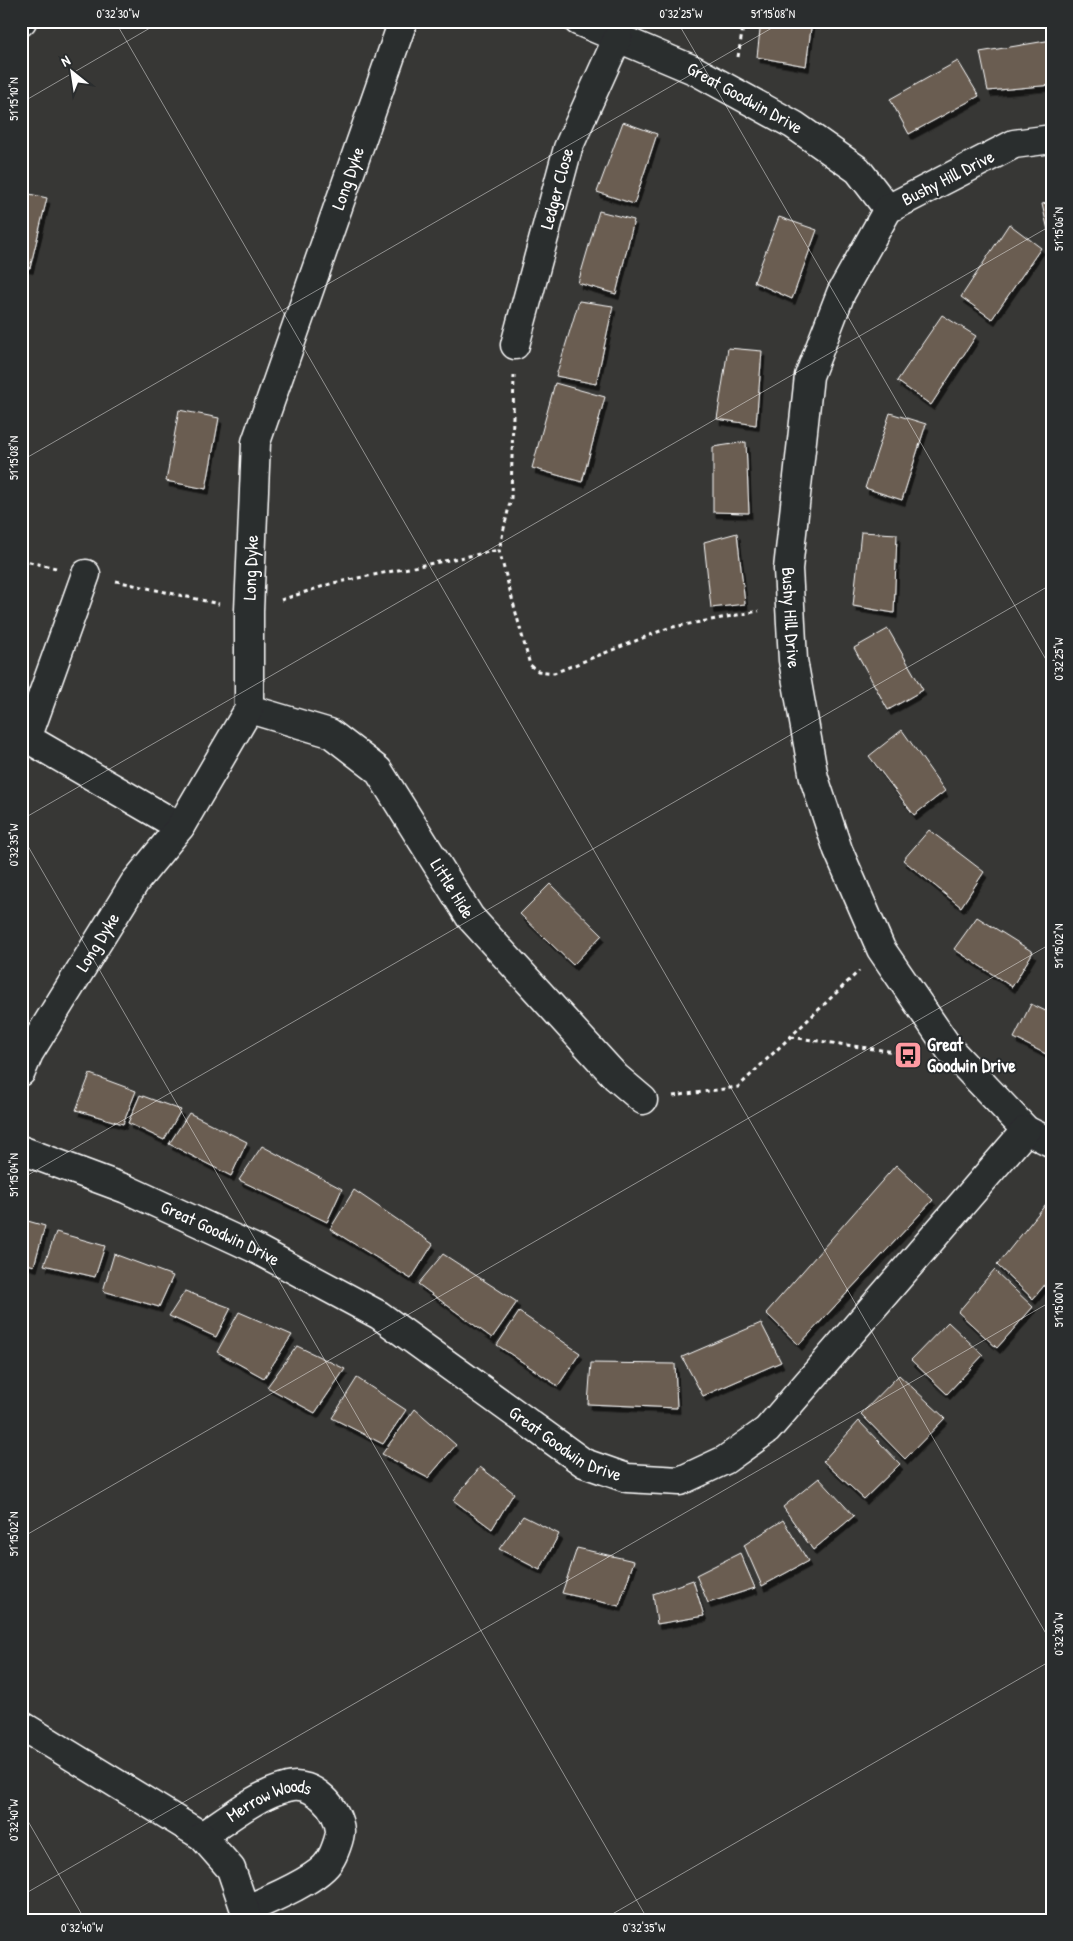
<svg xmlns="http://www.w3.org/2000/svg" width="1073" height="1941" font-family="'Patrick Hand',sans-serif">
<defs>
<filter id="shadow"><feDropShadow dx="3" dy="5.5" stdDeviation="0" flood-color="#0009"/></filter>
</defs>
<rect width="100%" height="100%" fill="#373735"/>
<filter id="ink" filterUnits="userSpaceOnUse"><feTurbulence type="fractalNoise" baseFrequency=".02" numOctaves="2"/><feDisplacementMap in="SourceGraphic" scale="10" xChannelSelector="R" yChannelSelector="G"/><feConvolveMatrix kernelMatrix="1 2 1 2 8 2 1 2 1" color-interpolation-filters="sRGB"/></filter>
<g filter="url(#ink)">
<!-- building -->
<path fill="#6a5d51" stroke="#fff" filter="url(#shadow)" d="M 761,21 L 812,21 L 806,66 L 757,57 Z
M 1052,40 L 1052,85 L 988,91 L 980,52 Z
M 958,61 L 979,96 L 909,134 L 890,99 Z
M 623,122 L 657,134 L 634,204 L 597,192 Z
M 21,192 L 47,198 L 30,268 L 21,266 Z
M 1052,202 L 1052,238 L 1050,239 L 1042,204 Z
M 599,211 L 634,220 L 616,294 L 578,283 Z
M 779,217 L 817,230 L 792,299 L 754,282 Z
M 1009,224 L 1041,248 L 992,319 L 961,297 Z
M 579,301 L 613,306 L 596,384 L 556,376 Z
M 942,315 L 976,336 L 931,405 L 897,381 Z
M 728,348 L 762,351 L 756,425 L 717,419 Z
M 555,383 L 605,397 L 582,482 L 532,468 Z
M 179,410 L 219,418 L 206,489 L 166,481 Z
M 890,413 L 926,424 L 902,500 L 865,488 Z
M 746,442 L 749,513 L 713,512 L 713,447 Z
M 861,532 L 897,534 L 894,613 L 853,606 Z
M 737,533 L 745,604 L 711,608 L 704,542 Z
M 888,629 L 923,690 L 888,710 L 854,648 Z
M 902,730 L 945,791 L 914,815 L 869,756 Z
M 929,830 L 984,872 L 961,907 L 903,860 Z
M 550,884 L 602,935 L 573,965 L 520,914 Z
M 977,917 L 1033,952 L 1012,987 L 954,949 Z
M 1031,1004 L 1052,1014 L 1052,1057 L 1014,1038 Z
M 90,1074 L 136,1091 L 123,1124 L 76,1110 Z
M 140,1095 L 181,1110 L 164,1140 L 128,1123 Z
M 189,1113 L 247,1142 L 231,1176 L 169,1144 Z
M 262,1146 L 342,1189 L 327,1222 L 239,1180 Z
M 896,1165 L 933,1200 L 799,1345 L 766,1313 Z
M 354,1190 L 433,1244 L 411,1279 L 330,1229 Z
M 1046,1204 L 1052,1208 L 1052,1276 L 1033,1299 L 997,1265 Z
M 21,1219 L 45,1226 L 34,1266 L 21,1262 Z
M 56,1232 L 105,1246 L 95,1277 L 44,1265 Z
M 114,1254 L 173,1276 L 159,1307 L 103,1291 Z
M 443,1254 L 517,1302 L 492,1338 L 418,1284 Z
M 994,1270 L 1033,1307 L 997,1348 L 958,1312 Z
M 185,1291 L 231,1308 L 216,1337 L 169,1316 Z
M 239,1312 L 292,1335 L 264,1378 L 217,1352 Z
M 519,1312 L 580,1353 L 558,1386 L 497,1345 Z
M 948,1322 L 983,1355 L 947,1394 L 911,1360 Z
M 761,1323 L 781,1362 L 703,1396 L 682,1357 Z
M 297,1346 L 345,1369 L 315,1413 L 267,1387 Z
M 591,1363 L 675,1364 L 677,1408 L 588,1404 Z
M 899,1375 L 945,1418 L 905,1459 L 861,1414 Z
M 357,1378 L 406,1410 L 383,1444 L 332,1418 Z
M 415,1409 L 456,1445 L 428,1478 L 382,1454 Z
M 859,1421 L 900,1464 L 864,1499 L 823,1461 Z
M 480,1467 L 514,1493 L 492,1529 L 453,1500 Z
M 819,1478 L 854,1516 L 813,1550 L 783,1507 Z
M 523,1516 L 559,1534 L 540,1570 L 499,1549 Z
M 783,1520 L 808,1561 L 762,1586 L 744,1545 Z
M 577,1548 L 634,1561 L 619,1606 L 562,1593 Z
M 740,1553 L 755,1588 L 708,1603 L 696,1575 Z
M 693,1580 L 704,1616 L 657,1624 L 653,1594 Z"/>
<g fill="none" stroke-linecap="round" stroke-linejoin="round">
<!-- minor casing -->
<g stroke="#fff" stroke-width="31">
<g id="minor">
<path id="s1" d="M 578,21 L 694,70 L 794,125 L 858,170 L 888,209"/>
<path d="M 21,22 L 22,21"/>
<path id="s2" d="M 1052,139 L 1014,144 L 888,209 L 841,293 L 809,376 L 788,569 L 793,660 L 814,778 L 838,850 L 881,949 L 950,1050 L 1026,1130 L 1052,1143"/>
<path id="s3" d="M 515,345 L 568,148 L 618,37"/>
<path d="M 86,574 L 29,733 L 32,741 L 180,827"/>
<path id="s4" d="M 249,709 L 330,733 L 378,770 L 470,917 L 616,1077 L 643,1100"/>
<path id="s5" d="M 21,1072 L 29,1053 L 135,882 L 180,827 L 249,709 L 249,611 L 256,442 L 403,21"/>
<path id="s6" d="M 21,1150 L 126,1189 L 254,1248 L 379,1315 L 584,1463 L 627,1478 L 680,1481 L 725,1460 L 767,1430 L 1026,1130"/>
<path id="s7" d="M 21,1725 L 202,1836 C 228,1819 256,1795 288,1787 C 312,1780 339,1808 340,1831 C 340,1838 334,1854 330,1860 C 320,1879 266,1901 245,1910"/>
<path d="M 202,1836 L 231,1869 L 245,1910 L 246,1920"/>
</g>
</g>
<!-- path -->
<path stroke="#fff" stroke-width="3" stroke-dasharray="4 4" stroke-linecap="butt" d="M 738,57 L 744,21
M 514,375 L 511,498 L 499,550 L 530,665 L 538,671 L 554,673 L 668,628 L 759,611
M 21,560 L 56,568
M 116,581 L 219,604
M 281,600 L 333,583 L 499,550
M 791,1037 L 916,1055
M 673,1096 L 738,1087 L 859,971"/>
<!-- minor -->
<use href="#minor" stroke="#2a2d2e" stroke-width="28"/>
</g>
</g>
<!-- ticks -->
<path fill="none" stroke="#fff" stroke-width="1" stroke-opacity="0.45" d="M 115,21 L 1052,1644M 677,21 L 1052,670M 21,103 L 162,21M 21,461 L 784,21M 21,820 L 1052,225M 21,834 L 648,1920M 21,1179 L 1052,584M 21,1538 L 1052,943M 21,1809 L 85,1920M 21,1896 L 1052,1301M 602,1920 L 1052,1660"/>
<!-- icons -->
<defs>
<g id="bus-square" transform="scale(1.4375)"><rect x="-9" y="-9" width="18" height="18" rx="4" fill="#ff9aa2" stroke="#2a2d2e"/><path d="M-5-6H5V4H4V6H2V4H-2V6H-4V4H-5ZM-3.5-4V0h7V-4ZM-3.5 1.2v1.5H-2V1.2ZM2 1.2v1.5H3.5V1.2Z" fill="#111"/></g>
</defs>
<g fill-rule="evenodd">
<use href="#bus-square" x="908" y="1055"/>
</g>
<g text-anchor="middle" stroke-width="4" stroke-linejoin="round" paint-order="stroke">
<!-- street labels -->
<g font-size="18" fill="#fff" stroke="#2a2d2e">
<text dy="6" stroke="none"><textPath href="#s1" startOffset="184">Great Goodwin Drive</textPath></text>
<text dy="6" stroke="none"><textPath href="#s5" startOffset="976">Long Dyke</textPath></text>
<text transform="translate(948 178) rotate(-27)" y="6">Bushy Hill Drive</text>
<text dy="6" stroke="none"><textPath href="#s3" startOffset="162">Ledger Close</textPath></text>
<text dy="6" stroke="none"><textPath href="#s5" startOffset="571">Long Dyke</textPath></text>
<text dy="6" stroke="none"><textPath href="#s2" startOffset="608">Bushy Hill Drive</textPath></text>
<text dy="6" stroke="none"><textPath href="#s4" startOffset="285">Little Hide</textPath></text>
<text dy="6" stroke="none"><textPath href="#s5" startOffset="151">Long Dyke</textPath></text>
<text dy="6" stroke="none"><textPath href="#s6" startOffset="216">Great Goodwin Drive</textPath></text>
<text dy="6" stroke="none"><textPath href="#s6" startOffset="622">Great Goodwin Drive</textPath></text>
<text dy="6" stroke="none"><textPath href="#s7" startOffset="290">Merrow Woods</textPath></text>
</g>
<!-- poi labels -->
<g font-size="18" font-weight="bold" fill="#fff" stroke="#2a2d2e" text-anchor="start">
<text x="927" y="1051">Great<tspan x="927" dy="21">Goodwin Drive</tspan></text>
</g>
</g>
<!-- margin -->
<rect width="1073" height="1941" fill="none" stroke="#2a2d2e" stroke-width="55"/>
<!-- north arrow -->
<g transform="translate(72 72) rotate(330)" stroke="#2a2d2e" stroke-width="4" paint-order="stroke">
<path d="M0-4L9 19L0 12L-9 19Z" fill="#ffffff"/>
<text y="-8" font-size="14" font-weight="bold" text-anchor="middle" fill="#ffffff">N</text>
</g>
<rect x="28" y="28" width="1018" height="1886" fill="none" stroke="#fff" stroke-width="2"/>
<g font-size="12" text-anchor="middle" fill="#fff">
<text x="118" y="18">0°32'30"W</text>
<text x="681" y="18">0°32'25"W</text>
<text x="773" y="18">51°15'08"N</text>
<text transform="translate(14 99) rotate(-90)" y="4">51°15'10"N</text>
<text transform="translate(1059 229) rotate(-90)" y="4">51°15'06"N</text>
<text transform="translate(14 458) rotate(-90)" y="4">51°15'08"N</text>
<text transform="translate(1059 659) rotate(-90)" y="4">0°32'25"W</text>
<text transform="translate(14 845) rotate(-90)" y="4">0°32'35"W</text>
<text transform="translate(1059 946) rotate(-90)" y="4">51°15'02"N</text>
<text transform="translate(14 1175) rotate(-90)" y="4">51°15'04"N</text>
<text transform="translate(1059 1305) rotate(-90)" y="4">51°15'00"N</text>
<text transform="translate(14 1534) rotate(-90)" y="4">51°15'02"N</text>
<text transform="translate(1059 1634) rotate(-90)" y="4">0°32'30"W</text>
<text transform="translate(14 1820) rotate(-90)" y="4">0°32'40"W</text>
<text x="82" y="1932">0°32'40"W</text>
<text x="644" y="1932">0°32'35"W</text>
</g>
</svg>
